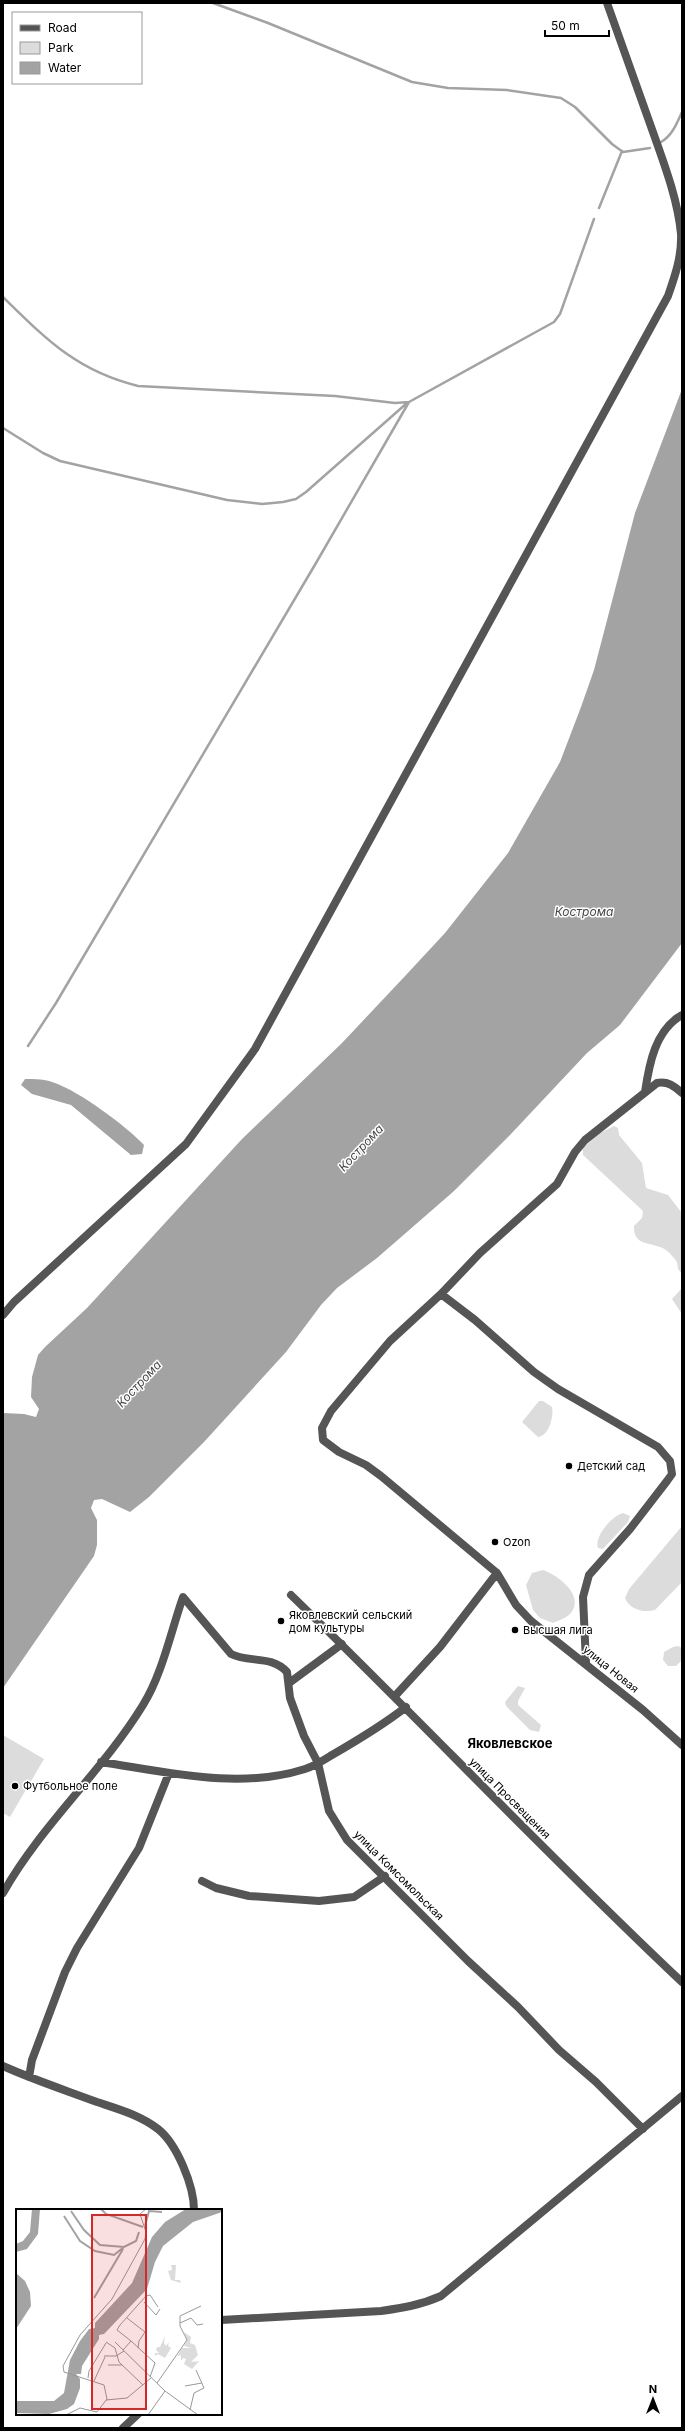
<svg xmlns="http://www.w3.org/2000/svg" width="685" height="2431" font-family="Inter,sans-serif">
<rect width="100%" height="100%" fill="#fff"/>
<!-- green -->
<path fill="#dcdcdc" d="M 614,1126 L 618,1128 L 619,1135 L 642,1163 L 646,1188 L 668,1195 L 682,1213 L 682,1274 L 678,1269 L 677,1262 C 674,1258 670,1253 666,1250 C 654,1241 633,1248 634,1226 L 642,1218 L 643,1211 L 583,1155 L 583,1148 L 600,1133 Z
M 682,1288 L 682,1314 L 672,1299 Z
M 539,1401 L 543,1401 L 552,1407 C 554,1416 549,1436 538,1437 L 522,1422 Z
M 623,1513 L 630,1516 L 628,1522 L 603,1549 L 598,1548 C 594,1536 612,1516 623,1513 Z
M 682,1526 L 682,1582 L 655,1610 C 644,1613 630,1610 625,1598 L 629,1589 Z
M 543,1570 C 558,1575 586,1596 570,1614 C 565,1619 559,1620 553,1623 L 540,1618 L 533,1610 L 526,1585 L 532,1573 Z
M 678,1646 L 682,1648 L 682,1660 L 676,1666 L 668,1666 L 663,1660 L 664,1652 L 673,1647 Z
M 518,1686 L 525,1688 L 518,1701 L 518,1705 L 541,1725 L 539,1732 L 530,1730 L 506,1706 L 505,1702 Z
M 3,1735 L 44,1759 L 10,1817 L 3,1813 Z"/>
<!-- water -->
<path fill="#a3a3a3" d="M 682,389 L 682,943 L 620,1025 L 587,1053 L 510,1135 L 454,1191 L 377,1258 L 337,1288 L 321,1305 L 286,1352 L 204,1442 L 149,1497 L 130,1512 L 102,1499 L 94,1500 L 91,1508 L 97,1520 L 97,1545 L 94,1556 L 3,1688 L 3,1413 L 24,1414 L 36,1417 L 39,1409 L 31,1397 L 32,1377 L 38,1355 L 45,1347 L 87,1308 L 242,1139 L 342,1043 L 406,975 L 445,933 L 508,853 L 560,762 L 581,707 L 594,670 L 635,513 Z
M 25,1079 C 35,1079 46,1079 55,1083 C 80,1092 125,1125 144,1145 L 142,1154 L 131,1155 L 71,1105 L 32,1094 L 21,1085 Z"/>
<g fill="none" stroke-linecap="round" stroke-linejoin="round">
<!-- stream -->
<path stroke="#a3a3a3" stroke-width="2.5" d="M 213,3 L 268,23 L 412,82 L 448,88 L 507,90 L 561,98 L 575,107 L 612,144 L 623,152 L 650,148
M 661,142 C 672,136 677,123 682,112
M 599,208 L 622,151
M 3,297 C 47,340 77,371 138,386 L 335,396 L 395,403 L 409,402 L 554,322 L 560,314 L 594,219
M 3,428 L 43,453 L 60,461 L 227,500 L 262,504 L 283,502 L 296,499 L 306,492 L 407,403
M 28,1046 L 56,1003 L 316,563 L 409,402"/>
<!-- minor -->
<path stroke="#555" stroke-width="8" d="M 645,1092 C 649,1065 655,1030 682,1015
M 441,1294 L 475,1320 L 534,1372 L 558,1389 L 658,1447 L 670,1461 L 672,1474 L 667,1481 L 630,1529 L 589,1575 L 583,1597 L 586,1663
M 3,1315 L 14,1302 L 186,1144 L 255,1049 L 668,296 C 675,276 682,256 681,234 C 678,201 665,166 654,135 C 638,91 623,47 607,3
M 497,1573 L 516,1605 L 531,1621 L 643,1710 L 682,1745
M 291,1595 C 423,1723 548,1856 682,1982
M 289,1683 L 342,1644
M 395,1696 L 440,1647 L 497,1573 L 381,1476 L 366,1465 L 339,1452 L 323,1440 L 322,1428 L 331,1411 L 390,1341 L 441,1294 L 480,1253 L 557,1184 L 575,1152 L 585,1140 L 657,1083 C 668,1081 674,1086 682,1093
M 101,1762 C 167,1772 240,1790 305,1769 C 315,1766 324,1760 332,1755 C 358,1740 383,1725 406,1707
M 202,1881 L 216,1888 L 249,1896 L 319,1901 L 354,1897 L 385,1876
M 3,1893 C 42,1824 102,1772 143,1705 C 162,1675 171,1631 183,1597 L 231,1654 C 249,1663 272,1655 287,1672 L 290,1698 L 304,1736 L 318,1763 L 329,1811 L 347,1840 L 468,1961 L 518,2007 L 559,2050 L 596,2082 L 643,2129
M 3,2066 C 34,2080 65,2090 97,2102 C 118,2109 140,2115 158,2129 C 177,2144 194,2186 194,2210
M 29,2077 L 32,2060 L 65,1972 L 77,1948 L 139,1848 L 169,1773
M 221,2320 L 381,2311 C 402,2308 421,2305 441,2296 L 682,2096
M 123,2428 L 138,2414"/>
</g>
<!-- markers -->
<g fill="#000" stroke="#fff" stroke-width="1.5">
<circle cx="569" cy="1466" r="4"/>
<circle cx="495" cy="1542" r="4"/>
<circle cx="281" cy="1621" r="4"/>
<circle cx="515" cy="1630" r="4"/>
<circle cx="15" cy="1786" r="4"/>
</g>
<g text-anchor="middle" stroke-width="3" stroke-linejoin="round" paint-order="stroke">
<!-- poi labels -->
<g font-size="11" fill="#000" stroke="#fff" text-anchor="start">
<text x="577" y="1470">Детский сад</text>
<text x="503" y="1546">Ozon</text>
<text x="289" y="1619">Яковлевский сельский<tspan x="289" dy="13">дом культуры</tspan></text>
<text x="523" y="1634">Высшая лига</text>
<text x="23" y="1790">Футбольное поле</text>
</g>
<!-- street labels -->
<g font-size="11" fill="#000" stroke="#fff">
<text transform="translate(611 1669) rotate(39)" y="4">улица Новая</text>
<text transform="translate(510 1798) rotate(45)" y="4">улица Просвещения</text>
<text transform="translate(399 1875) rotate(45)" y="4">улица Комсомольская</text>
</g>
<!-- water labels -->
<g font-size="12" font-style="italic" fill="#444" stroke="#fff">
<text x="584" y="916">Кострома</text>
<text transform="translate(361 1148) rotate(-47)" y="4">Кострома</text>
<text transform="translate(139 1384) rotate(-47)" y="4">Кострома</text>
</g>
<!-- quarter labels -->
<g font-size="13" font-weight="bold" fill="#000" stroke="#fff">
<text x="510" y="1748">Яковлевское</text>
</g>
</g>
<!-- overview -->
<g transform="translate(16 2209)">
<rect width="206" height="206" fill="#fff"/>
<path d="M 155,56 L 160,56 L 159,71 L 164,71 L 165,74 L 155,71 L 152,62 L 156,61 ZM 168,123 L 175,128 L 174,134 L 179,136 L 182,146 L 175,153 L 183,152 L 176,160 L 168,155 L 170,150 L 167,149 L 165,152 L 165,146 L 161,148 L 166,139 L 175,139 L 168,137 L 171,131 ZM 149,127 L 148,134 L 150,137 L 153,133 L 152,137 L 155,139 L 149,149 L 142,145 L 139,147 L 139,144 L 143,144 L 140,141 L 141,138 L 144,138 Z" fill="#dcdcdc"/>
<path d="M 16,0 L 24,0 L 22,25 L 11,40 L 0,43 L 0,35 L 7,32 L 14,23 ZM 170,0 L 206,0 L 206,3 L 177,13 L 147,37 L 139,53 L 131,80 L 88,125 L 83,126 L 83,130 L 66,157 L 65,165 L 60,165 L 64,170 L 64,179 L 58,195 L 51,200 L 33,205 L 0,204 L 0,192 L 38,192 L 48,184 L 54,151 L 64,132 L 73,120 L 79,119 L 79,114 L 116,74 L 136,28 L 149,13 ZM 0,64 L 9,72 L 14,83 L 15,97 L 0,120 Z" fill="#a3a3a3"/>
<path fill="none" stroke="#a3a3a3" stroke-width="2" d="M 85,0 L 90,5 L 127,18M 55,2 L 68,21 L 84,36 L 108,38 L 120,32 L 123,23M 48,7 L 64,32 L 79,42 L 98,46 L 108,38M 129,17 L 133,2 L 146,3M 78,89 L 107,40"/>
<path fill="none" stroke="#999" stroke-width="1" d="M 128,93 L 140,106 L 144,100M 111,109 L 129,123 L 123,132 L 122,139M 164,114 L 175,109 L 181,116 L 187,115M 115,132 L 139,154 L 134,168M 90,133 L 99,139 L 103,153 L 127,176M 99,133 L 149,182 L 182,206M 107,141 L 115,132 L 101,121 L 104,116 L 130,87 L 134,86 L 142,98M 88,147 L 100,147 L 108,142M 92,156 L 106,156M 72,169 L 73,162 L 90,134M 78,172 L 89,148M 141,174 L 171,131 L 164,117 L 164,107 L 185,97M 169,177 L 186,174M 90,191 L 111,189 L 135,169M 174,201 L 178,184 L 188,179 L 180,161M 50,206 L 64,199 L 81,203 L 91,190 L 88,176 L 48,163 L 47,157 L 64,126 L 96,90 L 129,30 L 130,23 L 124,5 L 130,0M 132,206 L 149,182"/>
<path fill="#d62828" fill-opacity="0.15" stroke="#d62828" stroke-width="2" d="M 76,6 L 130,6 L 130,200 L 76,200 Z"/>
<rect width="206" height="206" fill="none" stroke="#000" stroke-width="2"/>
</g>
<!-- border -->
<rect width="685" height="2431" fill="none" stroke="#000000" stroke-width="8"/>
<!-- legend -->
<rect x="12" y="12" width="130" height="72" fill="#ffffff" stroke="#999999"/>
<rect x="20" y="25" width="20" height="6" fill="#555555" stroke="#999999"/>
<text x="48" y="32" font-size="12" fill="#000000">Road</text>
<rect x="20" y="42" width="20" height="12" fill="#dcdcdc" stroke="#999999"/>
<text x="48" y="52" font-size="12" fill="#000000">Park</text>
<rect x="20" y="62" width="20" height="12" fill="#a3a3a3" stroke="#999999"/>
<text x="48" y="72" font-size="12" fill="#000000">Water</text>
<!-- north arrow -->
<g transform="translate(653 2399)" stroke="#ffffff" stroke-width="3" paint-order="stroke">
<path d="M0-3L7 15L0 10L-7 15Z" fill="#000000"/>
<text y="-6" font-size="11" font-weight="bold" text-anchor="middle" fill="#000000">N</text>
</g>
<!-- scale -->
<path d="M545 30v6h64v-6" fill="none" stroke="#000000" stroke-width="2"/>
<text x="551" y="30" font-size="12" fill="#000000" stroke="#ffffff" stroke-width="3" paint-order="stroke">50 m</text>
</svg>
